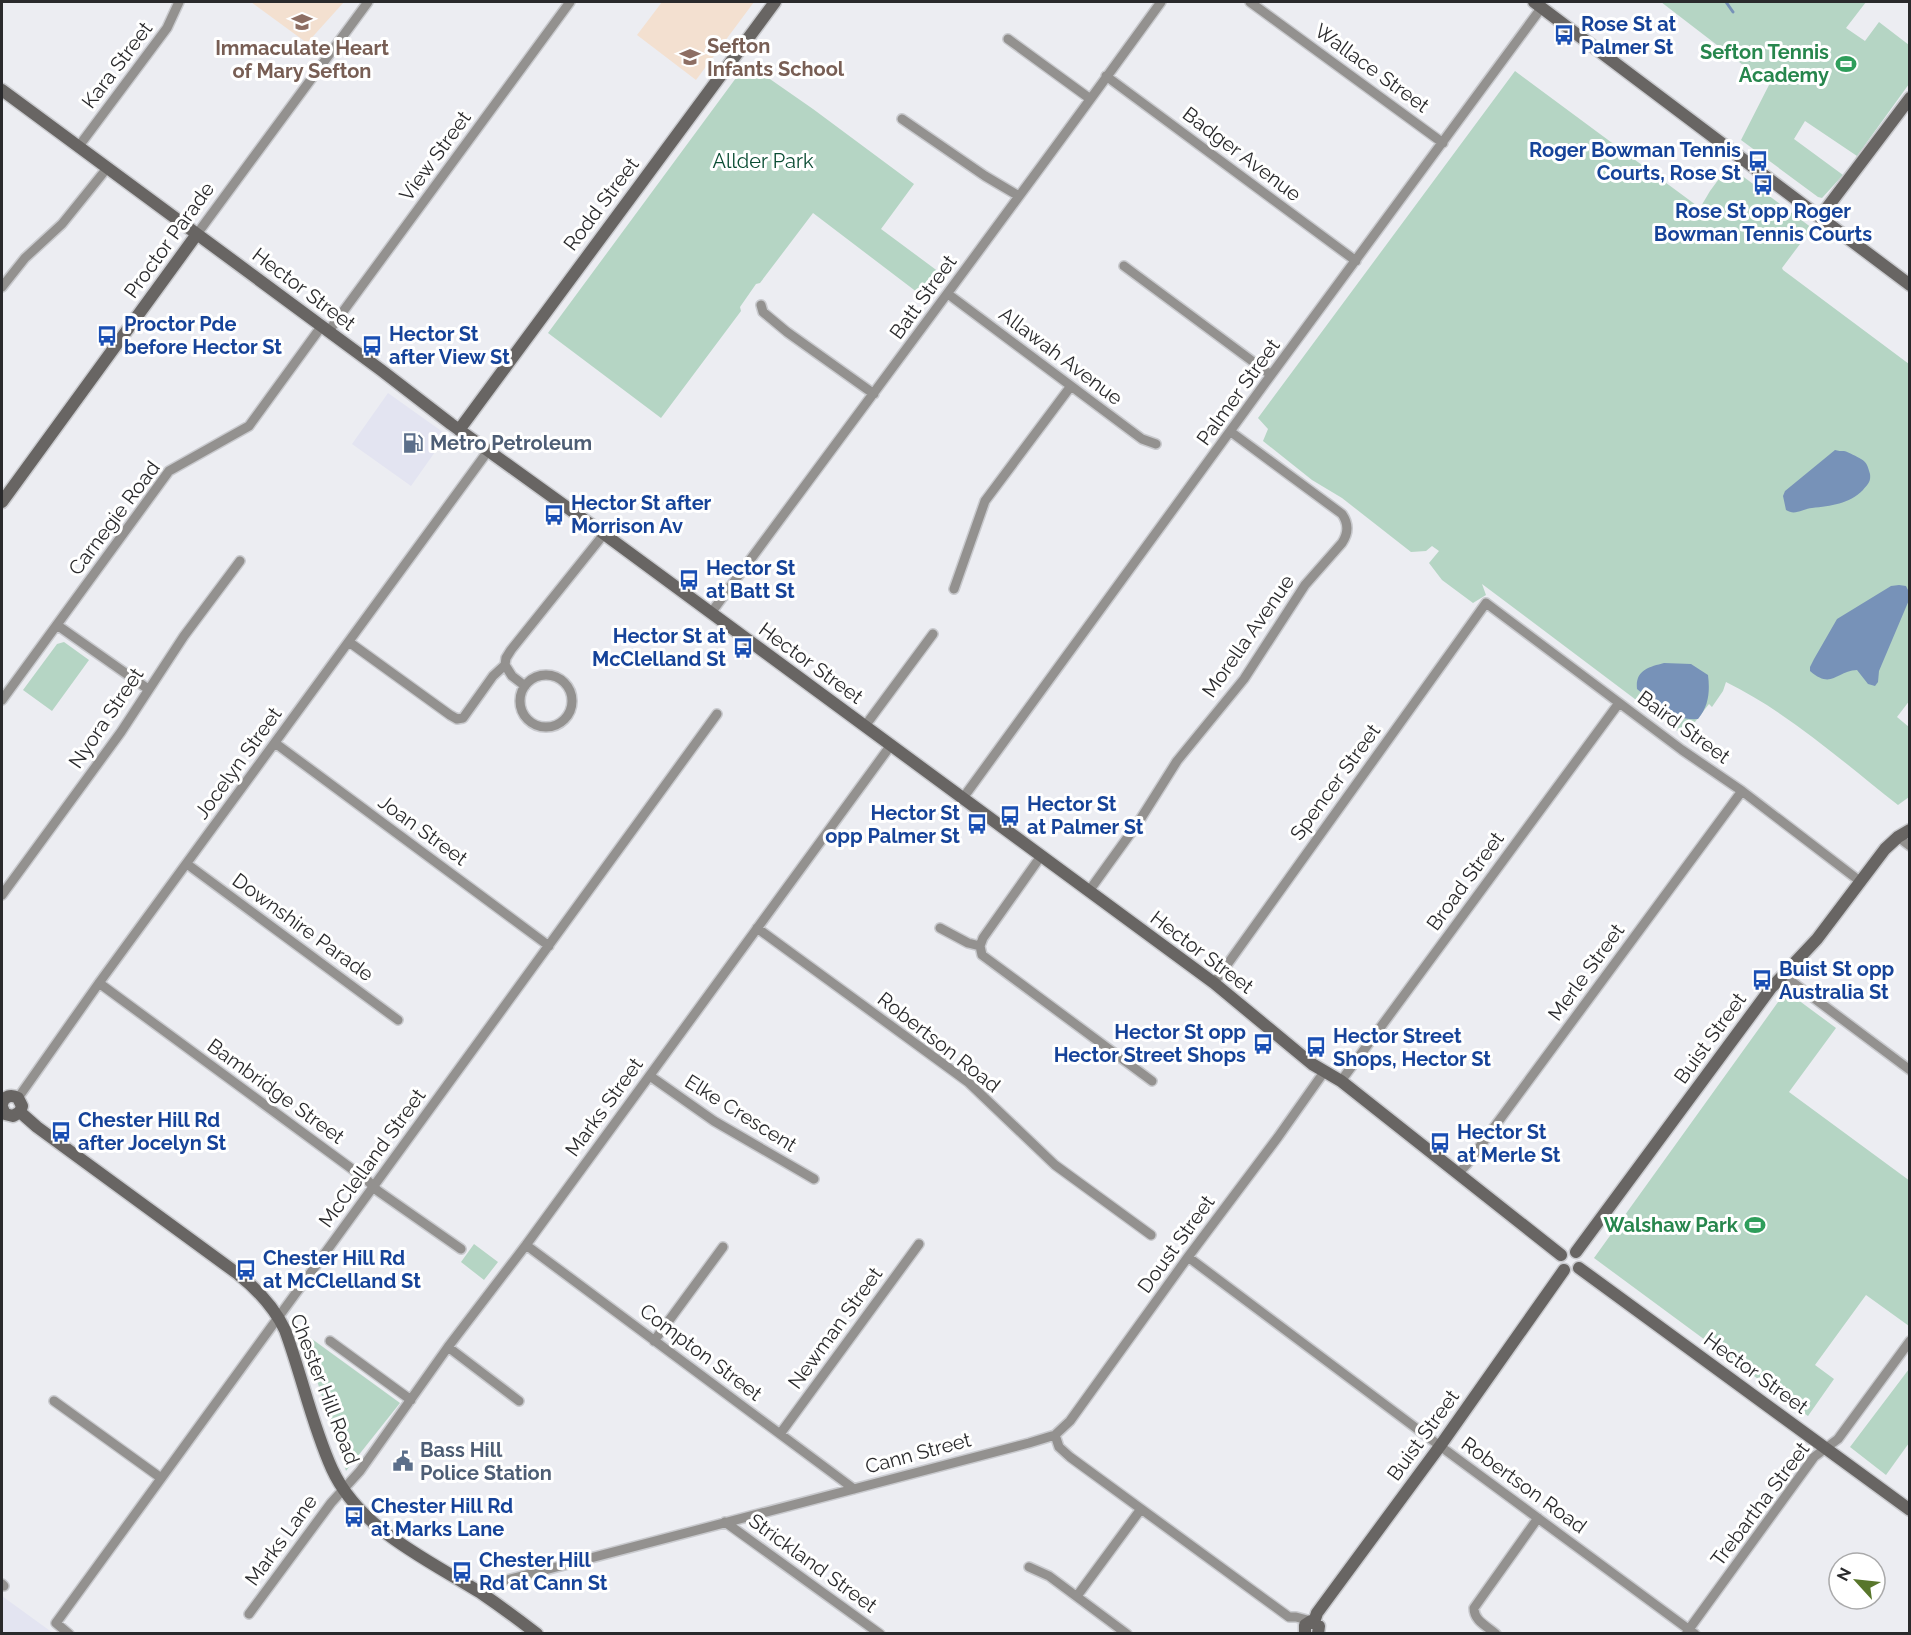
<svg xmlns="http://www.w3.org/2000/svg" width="1911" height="1635" font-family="Raleway,sans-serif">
<rect width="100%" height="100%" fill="#ecedf2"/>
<!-- built -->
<path fill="#e3e4f1" d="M 388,393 L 447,435 L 411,486 L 352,444 Z
M 2,1596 L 53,1633 L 2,1633 Z"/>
<!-- education -->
<path fill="#f3e0d0" d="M 251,2 L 344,2 L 307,43 Z
M 662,2 L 754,2 L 696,80 L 637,35 Z"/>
<!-- green -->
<path fill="#b5d5c4" d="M 1661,2 L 1866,2 L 1846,28 L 1865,41 L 1879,22 L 1909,45 L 1909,84 L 1857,156 L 1805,121 L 1794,139 L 1843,175 L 1822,198 L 1818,197 L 1741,140 L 1769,85 Z
M 747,63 L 813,109 L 914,184 L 881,229 L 943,275 L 926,299 L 813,213 L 760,283 L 756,284 L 740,307 L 741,311 L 661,418 L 548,333 Z
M 1515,71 L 1700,208 L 1710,191 L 1727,168 L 1735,174 L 1737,172 L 1812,228 L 1782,268 L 1783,270 L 1909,364 L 1910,700 L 1897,717 L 1909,727 L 1909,797 L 1898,805 C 1843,762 1789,713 1726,682 L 1723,691 L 1712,707 L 1709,704 L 1684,736 L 1482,584 L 1486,595 L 1473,603 L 1442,580 L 1429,563 L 1439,551 L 1432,546 L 1426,551 L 1411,552 L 1342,498 L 1312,480 L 1263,441 L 1268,429 L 1258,418 Z
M 64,642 L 89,660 L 52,711 L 23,690 L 57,644 Z
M 1786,991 L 1836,1028 L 1789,1092 L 1910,1181 L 1909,1326 L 1866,1295 L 1815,1365 L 1834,1379 L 1808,1416 L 1594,1258 Z
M 474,1244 L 498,1262 L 484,1280 L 461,1262 Z
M 301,1331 L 400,1403 L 346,1471 Z
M 1909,1369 L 1909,1443 L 1886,1475 L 1850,1447 Z"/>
<!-- water -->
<path fill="#7792b8" d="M 1835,450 C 1838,451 1841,451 1844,451 C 1849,452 1857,457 1861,459 C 1867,462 1868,467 1870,474 C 1871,482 1868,484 1863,490 C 1849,504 1831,506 1812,508 C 1802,509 1795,516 1786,510 L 1783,496 L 1785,491 Z
M 1899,585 L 1906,586 L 1909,592 L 1909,600 L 1879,671 L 1878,682 L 1875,686 L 1868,684 L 1857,670 C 1836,671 1832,690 1810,671 L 1810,667 L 1814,659 L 1837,619 L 1891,586 Z
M 1664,663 L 1691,664 L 1708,675 C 1710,691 1709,706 1698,719 C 1673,721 1656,704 1637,689 C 1635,670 1649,667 1664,663 Z"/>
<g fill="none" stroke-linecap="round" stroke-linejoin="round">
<!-- stream -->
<path stroke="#7792b8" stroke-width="3" d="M 1726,2 L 1733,12"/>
<!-- street casing -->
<g stroke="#c9cace" stroke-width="12">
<path id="street" d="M 1250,2 L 1443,143
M 1008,39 L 1089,98
M 1106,76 L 1356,261
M 902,119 L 985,176 L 1019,196
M 79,146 L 167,28 L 179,2
M 197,234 L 368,2
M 1124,266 L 1271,375
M 2,287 L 25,258 L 62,224 L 108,167
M 948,294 L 1142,439 L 1156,444
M 761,305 L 763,312 L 787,332 L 874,394
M 328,332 L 570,2
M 954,589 L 985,501 L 1071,386
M 711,613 C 861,409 1013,207 1161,2
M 57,625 L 148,689
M 349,642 L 450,715 L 457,719 L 463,718 L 493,676 L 505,665 L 506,658 L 511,650 L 604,534
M 505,665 L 512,676 L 525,686
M520 701a26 26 0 1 1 52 0a26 26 0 1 1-52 0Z
M 2,700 L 169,471 L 249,426 L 321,327
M 865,726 L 933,634
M 275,743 L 549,946
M 963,798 L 1271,375 L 1542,7
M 1898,837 L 1910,846
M 1041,856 L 983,938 L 980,946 L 982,955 L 1152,1081
M 187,864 L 398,1020
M 1089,891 L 1138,823 L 1177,761 L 1244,679 L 1305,585 L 1342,543 C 1348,534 1349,524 1342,514 L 1231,432
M 2,895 L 121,732 L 184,636 L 240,561
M 757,928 L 968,1082 L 1055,1165 L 1151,1235
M 940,928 L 968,943 L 980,946
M 1783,975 L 1910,1070
M 99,983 L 367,1180 L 378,1191 L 461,1249
M 1214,983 L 1486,603 L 1682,750 L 1742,791 L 1861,882
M 650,1076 L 714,1121 L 814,1179
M 1341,1081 L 1619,703
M 18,1098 L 99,983 L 488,451
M 1458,1174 L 1467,1164 L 1742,791
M 526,1245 L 854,1489
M 1188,1257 L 1440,1446 L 1695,1634
M 330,1341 L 411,1400
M 654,1341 L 723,1247
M 448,1347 L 519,1401
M 54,1401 L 161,1478
M 780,1434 L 919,1244
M 1055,1435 L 1059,1447 L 1070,1457 L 1289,1617 L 1296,1617 L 1311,1621
M 725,1522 L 880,1634
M 1029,1567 L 1049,1576 L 1127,1634
M 2,1584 L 4,1586
M 484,1595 L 493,1586 L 503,1581 L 1029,1443 L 1055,1435 L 1070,1421 L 1188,1257 L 1278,1137 L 1324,1072
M 1077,1596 L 1141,1509
M 249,1614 L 331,1503 L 360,1471 L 448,1347 L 526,1245 L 891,745
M 1687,1632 L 1814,1457 L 1838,1439 L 1910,1341
M 69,1634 L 56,1623 L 717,714
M 1496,1634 C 1487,1626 1474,1621 1474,1608 L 1538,1518"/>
</g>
<!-- secondary casing -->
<g stroke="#c9cace" stroke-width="15">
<path id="secondary" d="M 1534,2 L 1910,285
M 2,90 L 381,370 L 451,424 L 604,534 L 1214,983 L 1312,1064 L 1341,1081 L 1561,1255
M 1820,217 L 1910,98
M 459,430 L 775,2
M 2,502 L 197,234
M 2,1104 C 4,1096 11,1094 18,1098 L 22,1106 L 20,1112 L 13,1116 L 5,1114 L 2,1107
M 20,1112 L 37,1127 L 238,1274 C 258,1290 274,1307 285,1330 C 302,1376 312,1425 332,1469 C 360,1530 427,1559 481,1593 C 500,1606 519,1620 537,1634
M 1576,1252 L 1771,988 L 1817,939 L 1885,849 L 1898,837 L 1910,830
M 1579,1268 L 1910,1510
M 1314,1622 L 1317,1613 L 1440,1446 L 1564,1270
M 1305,1634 L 1305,1625 L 1311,1621 L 1319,1626 L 1318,1634"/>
</g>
<!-- street -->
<use href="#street" stroke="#93918f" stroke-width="9"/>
<!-- secondary -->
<use href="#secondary" stroke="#686563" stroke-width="12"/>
</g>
<!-- icons -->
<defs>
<g id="school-bare" transform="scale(1.62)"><path d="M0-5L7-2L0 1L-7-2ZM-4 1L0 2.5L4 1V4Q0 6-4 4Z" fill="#8d6e63" stroke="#fff" stroke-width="2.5" paint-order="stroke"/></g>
<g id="bus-bare" transform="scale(1.62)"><path d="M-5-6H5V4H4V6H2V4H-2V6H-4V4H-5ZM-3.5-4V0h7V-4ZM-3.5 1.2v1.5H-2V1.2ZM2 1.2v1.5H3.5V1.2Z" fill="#1a4fb4" stroke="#fff" stroke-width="2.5" paint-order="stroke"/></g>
<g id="stadium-bare" transform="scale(1.62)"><path d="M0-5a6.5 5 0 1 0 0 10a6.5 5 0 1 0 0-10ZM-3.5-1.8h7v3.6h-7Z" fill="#2e9e5b" stroke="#fff" stroke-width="2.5" paint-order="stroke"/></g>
<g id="fuel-bare" transform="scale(1.62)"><path d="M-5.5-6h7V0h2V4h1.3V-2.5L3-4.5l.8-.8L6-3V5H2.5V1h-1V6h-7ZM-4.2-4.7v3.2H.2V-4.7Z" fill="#5c6f8a" stroke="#fff" stroke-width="2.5" paint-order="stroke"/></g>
<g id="civic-bare" transform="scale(1.62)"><path d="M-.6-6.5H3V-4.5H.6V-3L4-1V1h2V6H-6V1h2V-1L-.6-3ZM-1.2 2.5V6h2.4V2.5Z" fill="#5c6f8a" stroke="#fff" stroke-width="2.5" paint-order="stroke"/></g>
</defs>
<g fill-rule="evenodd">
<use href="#school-bare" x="302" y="22"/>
<use href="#bus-bare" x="1564" y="35"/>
<use href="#school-bare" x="690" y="57"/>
<use href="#stadium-bare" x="1846" y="64"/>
<use href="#bus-bare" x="1758" y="161"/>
<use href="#bus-bare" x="1763" y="185"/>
<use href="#bus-bare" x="107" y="336"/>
<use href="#bus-bare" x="372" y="346"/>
<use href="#fuel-bare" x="413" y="443"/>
<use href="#bus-bare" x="554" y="515"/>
<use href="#bus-bare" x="689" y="580"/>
<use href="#bus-bare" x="743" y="648"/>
<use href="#bus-bare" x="1010" y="816"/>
<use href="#bus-bare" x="977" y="824"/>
<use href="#bus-bare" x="1762" y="980"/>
<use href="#bus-bare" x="1263" y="1044"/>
<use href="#bus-bare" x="1316" y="1047"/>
<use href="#bus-bare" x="61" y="1132"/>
<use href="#bus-bare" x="1440" y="1143"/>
<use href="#stadium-bare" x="1755" y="1225"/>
<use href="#bus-bare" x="246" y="1270"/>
<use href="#civic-bare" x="403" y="1461"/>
<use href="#bus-bare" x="354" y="1517"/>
<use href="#bus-bare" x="462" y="1572"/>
</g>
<g text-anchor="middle" stroke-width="6" stroke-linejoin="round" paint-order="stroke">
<!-- transit labels -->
<g font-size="20" font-weight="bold" fill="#164399" stroke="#fff" text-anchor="start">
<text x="1581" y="31">Rose St at<tspan x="1581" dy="23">Palmer St</tspan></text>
<text x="1741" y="157" text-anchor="end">Roger Bowman Tennis<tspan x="1741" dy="23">Courts, Rose St</tspan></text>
<text x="1763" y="218" text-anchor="middle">Rose St opp Roger<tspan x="1763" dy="23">Bowman Tennis Courts</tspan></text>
<text x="124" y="331">Proctor Pde<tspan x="124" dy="23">before Hector St</tspan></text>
<text x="389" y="341">Hector St<tspan x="389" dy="23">after View St</tspan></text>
<text x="571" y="510">Hector St after<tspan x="571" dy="23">Morrison Av</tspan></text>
<text x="706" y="575">Hector St<tspan x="706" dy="23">at Batt St</tspan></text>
<text x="726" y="643" text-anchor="end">Hector St at<tspan x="726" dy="23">McClelland St</tspan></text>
<text x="1027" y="811">Hector St<tspan x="1027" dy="23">at Palmer St</tspan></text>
<text x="960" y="820" text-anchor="end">Hector St<tspan x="960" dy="23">opp Palmer St</tspan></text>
<text x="1779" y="976">Buist St opp<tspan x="1779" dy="23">Australia St</tspan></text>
<text x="1246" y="1039" text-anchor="end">Hector St opp<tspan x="1246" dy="23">Hector Street Shops</tspan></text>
<text x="1333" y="1043">Hector Street<tspan x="1333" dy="23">Shops, Hector St</tspan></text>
<text x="78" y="1127">Chester Hill Rd<tspan x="78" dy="23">after Jocelyn St</tspan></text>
<text x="1457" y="1139">Hector St<tspan x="1457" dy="23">at Merle St</tspan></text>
<text x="263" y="1265">Chester Hill Rd<tspan x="263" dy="23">at McClelland St</tspan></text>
<text x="371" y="1513">Chester Hill Rd<tspan x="371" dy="23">at Marks Lane</tspan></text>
<text x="479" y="1567">Chester Hill<tspan x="479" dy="23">Rd at Cann St</tspan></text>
</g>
<!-- education labels -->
<g font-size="20" font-weight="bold" fill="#785e54" stroke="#fff" text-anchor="start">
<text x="707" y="53">Sefton<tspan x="707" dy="23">Infants School</tspan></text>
<text x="302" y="55" text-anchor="middle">Immaculate Heart<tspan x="302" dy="23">of Mary Sefton</tspan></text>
</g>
<!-- leisure labels -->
<g font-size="20" font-weight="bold" fill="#27864d" stroke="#fff" text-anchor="end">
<text x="1829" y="59">Sefton Tennis<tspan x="1829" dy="23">Academy</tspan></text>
<text x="1738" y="1232">Walshaw Park</text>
</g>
<!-- street labels -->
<g font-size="20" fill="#2a2a2c" stroke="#fff">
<text transform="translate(117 65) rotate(-53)" y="7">Kara Street</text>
<text transform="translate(1372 68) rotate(36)" y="7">Wallace Street</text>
<text transform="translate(1242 154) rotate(37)" y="7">Badger Avenue</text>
<text transform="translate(435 156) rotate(-54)" y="7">View Street</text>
<text transform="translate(601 204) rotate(-53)" y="7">Rodd Street</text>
<text transform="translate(169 240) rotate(-54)" y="7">Proctor Parade</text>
<text transform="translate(304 289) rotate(37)" y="7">Hector Street</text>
<text transform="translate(923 297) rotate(-54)" y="7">Batt Street</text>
<text transform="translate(1061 356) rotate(37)" y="7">Allawah Avenue</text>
<text transform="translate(1238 392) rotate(-54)" y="7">Palmer Street</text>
<text transform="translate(114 518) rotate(-53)" y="7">Carnegie Road</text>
<text transform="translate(1248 636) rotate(-55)" y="7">Morella Avenue</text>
<text transform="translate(811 663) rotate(36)" y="7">Hector Street</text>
<text transform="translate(106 718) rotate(-56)" y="7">Nyora Street</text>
<text transform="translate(1684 727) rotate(36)" y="7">Baird Street</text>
<text transform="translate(238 763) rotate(-54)" y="7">Jocelyn Street</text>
<text transform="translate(1335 782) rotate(-54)" y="7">Spencer Street</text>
<text transform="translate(423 830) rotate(36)" y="7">Joan Street</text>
<text transform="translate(1465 881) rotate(-54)" y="7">Broad Street</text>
<text transform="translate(303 927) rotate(36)" y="7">Downshire Parade</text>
<text transform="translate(1202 952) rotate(37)" y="7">Hector Street</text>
<text transform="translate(1586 972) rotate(-54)" y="7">Merle Street</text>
<text transform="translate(1710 1038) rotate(-54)" y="7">Buist Street</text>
<text transform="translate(939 1042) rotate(38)" y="7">Robertson Road</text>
<text transform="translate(276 1091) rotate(36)" y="7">Bambridge Street</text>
<text transform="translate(604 1107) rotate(-54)" y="7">Marks Street</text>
<text transform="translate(741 1113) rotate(32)" y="7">Elke Crescent</text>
<text transform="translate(372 1158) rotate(-54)" y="7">McClelland Street</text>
<text transform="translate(1176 1244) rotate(-54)" y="7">Doust Street</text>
<text transform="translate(835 1328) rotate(-54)" y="7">Newman Street</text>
<text transform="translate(701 1352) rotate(37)" y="7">Compton Street</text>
<text transform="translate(1756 1373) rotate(36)" y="7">Hector Street</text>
<text transform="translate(325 1389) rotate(69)" y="7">Chester Hill Road</text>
<text transform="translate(1423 1435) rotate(-54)" y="7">Buist Street</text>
<text transform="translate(918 1453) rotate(-15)" y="7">Cann Street</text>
<text transform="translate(1524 1485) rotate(36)" y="7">Robertson Road</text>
<text transform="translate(1760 1504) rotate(-53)" y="7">Trebartha Street</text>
<text transform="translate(281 1540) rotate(-54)" y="7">Marks Lane</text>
<text transform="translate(813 1563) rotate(36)" y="7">Strickland Street</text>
</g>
<!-- park labels -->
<g font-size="20" fill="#0b4d34" stroke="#fff">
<text x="763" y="168">Allder Park</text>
</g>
<!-- service labels -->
<g font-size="20" font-weight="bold" fill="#4e5e75" stroke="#fff" text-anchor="start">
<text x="430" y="450">Metro Petroleum</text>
<text x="420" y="1457">Bass Hill<tspan x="420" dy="23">Police Station</tspan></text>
</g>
</g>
<!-- border -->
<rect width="1911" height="1635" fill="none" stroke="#2a2a2c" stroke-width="6"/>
<!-- north arrow -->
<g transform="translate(1857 1581) rotate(297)"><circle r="28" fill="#ffffff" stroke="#aaaaab" stroke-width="1.5"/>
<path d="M0-4.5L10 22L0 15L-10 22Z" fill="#58762b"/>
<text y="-9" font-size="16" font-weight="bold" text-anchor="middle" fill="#2a2a2c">N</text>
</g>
</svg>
